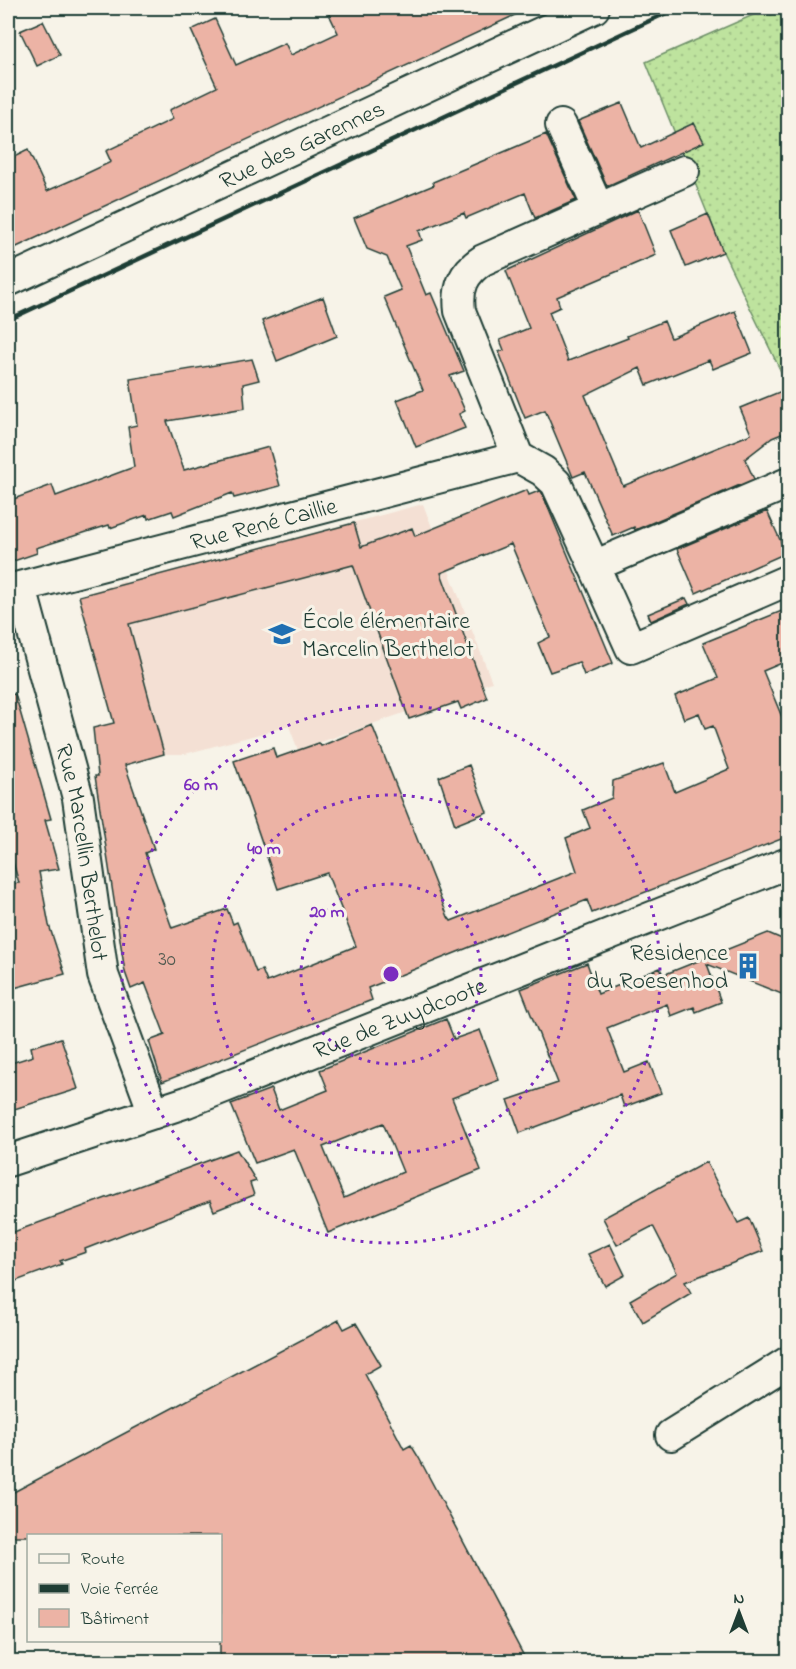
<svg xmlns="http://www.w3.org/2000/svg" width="796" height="1669" font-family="'Indie Flower',sans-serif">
<defs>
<pattern id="grass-dots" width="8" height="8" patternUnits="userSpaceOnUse" patternTransform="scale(1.5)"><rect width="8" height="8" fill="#bee39e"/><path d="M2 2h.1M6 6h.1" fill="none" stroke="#a3c489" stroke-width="1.8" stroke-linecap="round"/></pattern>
</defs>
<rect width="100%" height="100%" fill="#f7f3e8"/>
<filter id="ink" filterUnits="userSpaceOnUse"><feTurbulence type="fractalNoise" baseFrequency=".0167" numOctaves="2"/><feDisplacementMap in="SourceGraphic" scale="12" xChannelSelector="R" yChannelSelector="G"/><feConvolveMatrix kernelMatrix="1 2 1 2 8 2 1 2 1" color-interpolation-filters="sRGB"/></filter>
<g filter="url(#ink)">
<!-- built -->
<path fill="#f4e0d4" d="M 423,504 L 492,682 L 298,750 L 289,726 L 185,754 L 164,754 L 125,765 L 84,613 L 81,613 L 79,596 L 125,581 L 126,583 Z"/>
<!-- grass -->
<path fill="url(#grass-dots)" stroke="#6e9069" stroke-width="1.5" d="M 769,8 L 788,8 L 788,386 L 723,252 L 646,62 Z"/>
<!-- building -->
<path fill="#ecb3a5" stroke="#1f3d34" stroke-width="1.5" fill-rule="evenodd" d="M 326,8 L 530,8 L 8,251 L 8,160 L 28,150 L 47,191 L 79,177 L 111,162 L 106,151 L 173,119 L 169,110 L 217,87 L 191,30 L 215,19 L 236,65 L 285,43 L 291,55 L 338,33 Z
M 43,21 L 60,55 L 37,66 L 20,31 Z
M 622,103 L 641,148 L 694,123 L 704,142 L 607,186 L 578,121 Z
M 546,134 L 576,200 L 535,218 L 525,193 L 466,218 L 464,213 L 419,231 L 422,240 L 406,246 L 426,295 L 431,293 L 464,371 L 450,376 L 465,411 L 459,414 L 465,428 L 416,447 L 397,400 L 423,390 L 384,297 L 401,290 L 387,257 L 367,249 L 354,218 L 434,185 L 433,182 Z
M 638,210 L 656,255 L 557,297 L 560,307 L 549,312 L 568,361 L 628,338 L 627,336 L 664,321 L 671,338 L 735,311 L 752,353 L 713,369 L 709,360 L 647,385 L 640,368 L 585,395 L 623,486 L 751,434 L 740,408 L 789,388 L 789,431 L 772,438 L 745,459 L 754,479 L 635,530 L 634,527 L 613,536 L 585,472 L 573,477 L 545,410 L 525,418 L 499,352 L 504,350 L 500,340 L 529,328 L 506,271 Z
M 708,214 L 723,252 L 686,267 L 671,230 Z
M 323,297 L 337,336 L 277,361 L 262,321 Z
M 252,359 L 259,380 L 243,384 L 245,408 L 167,421 L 184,470 L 269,447 L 280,486 L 234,498 L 232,493 L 174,516 L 172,511 L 148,519 L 147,515 L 110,528 L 109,525 L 36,548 L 37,553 L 8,563 L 8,501 L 52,485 L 56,496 L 134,467 L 128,427 L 137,425 L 130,379 Z
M 527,490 L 529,495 L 539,491 L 542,493 L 613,663 L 584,675 L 579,662 L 550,672 L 538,643 L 550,637 L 511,544 L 441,573 L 487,698 L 461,709 L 458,702 L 409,719 L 353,565 L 129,624 L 164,754 L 125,765 L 154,849 L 145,853 L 172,928 L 227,909 L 233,924 L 237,922 L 256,972 L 262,970 L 267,982 L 356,946 L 327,873 L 278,889 L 234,761 L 273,748 L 276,758 L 319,743 L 321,746 L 372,725 L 448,917 L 451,921 L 577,871 L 566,838 L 590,828 L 583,810 L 612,798 L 613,781 L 664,763 L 675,792 L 729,769 L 713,726 L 705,729 L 699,713 L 684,719 L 675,696 L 718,678 L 703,643 L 789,608 L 789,660 L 763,671 L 782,717 L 789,714 L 789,836 L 592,913 L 587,900 L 368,988 L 372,1000 L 162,1082 L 149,1041 L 165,1035 L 145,983 L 131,989 L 125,972 L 95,776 L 98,776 L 93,728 L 114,723 L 79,596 L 354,523 L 361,547 L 412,528 L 415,536 Z
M 767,511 L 786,553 L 696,593 L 677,549 Z
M 686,598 L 689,604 L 651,621 L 648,614 Z
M 15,694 L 51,819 L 45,820 L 59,869 L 39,872 L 49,925 L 65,974 L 14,988 L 8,965 L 8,885 L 19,883 L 8,845 L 8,695 Z
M 469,765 L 487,812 L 455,825 L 439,777 Z
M 768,933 L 789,942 L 789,997 L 707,964 L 721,1002 L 696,1012 L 694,1007 L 671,1016 L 667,1004 L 607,1028 L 624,1072 L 649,1062 L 661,1093 L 624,1107 L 620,1095 L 520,1133 L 508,1100 L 558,1083 L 521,989 L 587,963 L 598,994 L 660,968 L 663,975 Z
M 446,1019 L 454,1039 L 480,1030 L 499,1080 L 452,1098 L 481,1170 L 328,1233 L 294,1149 L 255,1163 L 231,1104 L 271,1089 L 279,1110 L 328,1090 L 320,1070 ZM 383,1123 L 403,1172 L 344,1198 L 323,1147 Z
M 61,1038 L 78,1089 L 8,1111 L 8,1064 L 33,1056 L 31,1047 Z
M 237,1150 L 256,1181 L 250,1183 L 254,1195 L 214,1211 L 210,1201 L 185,1210 L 85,1249 L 86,1252 L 60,1261 L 62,1264 L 8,1284 L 8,1234 Z
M 706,1162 L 738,1223 L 749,1218 L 763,1251 L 685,1282 L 691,1293 L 643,1322 L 630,1300 L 677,1273 L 653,1226 L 617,1245 L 603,1218 Z
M 610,1244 L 625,1275 L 605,1286 L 588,1254 Z
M 339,1320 L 344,1329 L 356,1323 L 381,1365 L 365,1374 L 404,1449 L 411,1445 L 419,1458 L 527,1662 L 220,1662 L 220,1536 L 8,1536 L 8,1495 Z"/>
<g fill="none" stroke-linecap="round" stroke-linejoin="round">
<!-- minor casing -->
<g stroke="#1f3d34" stroke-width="34">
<g id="minor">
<path d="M 561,125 L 598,208"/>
<path d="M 684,171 L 483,260 C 463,273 457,288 460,311 L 518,457 L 543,471 L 556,483 L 594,566 L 788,483"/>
<path id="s1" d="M 8,281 L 594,8"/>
<path d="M 594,566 L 631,648 L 788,580"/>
<path id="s2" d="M 21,588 L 78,798 L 103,975 L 154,1113"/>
<path id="s3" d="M 8,590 L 518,457"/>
<path id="s4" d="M 8,1161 L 187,1102 L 788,863"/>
<path d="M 671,1435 L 788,1362"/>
</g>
</g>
<!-- minor -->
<use href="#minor" stroke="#f7f3e8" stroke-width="30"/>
<!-- rail -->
<path stroke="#1f3d34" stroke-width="4.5" d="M 8,320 L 677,8"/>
</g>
</g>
<!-- distance rings -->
<g fill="none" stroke="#7b2cbf" stroke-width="3" stroke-dasharray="3 6">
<circle cx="391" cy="974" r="90"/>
<circle cx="391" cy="974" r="179"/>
<circle cx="391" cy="974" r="269"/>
</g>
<!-- icons -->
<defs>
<g id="school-bare" transform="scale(2.07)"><path d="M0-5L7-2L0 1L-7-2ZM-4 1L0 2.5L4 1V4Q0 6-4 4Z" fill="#1f6fb2" stroke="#f7f3e8" stroke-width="2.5" paint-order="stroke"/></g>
<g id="building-bare" transform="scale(2.07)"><path d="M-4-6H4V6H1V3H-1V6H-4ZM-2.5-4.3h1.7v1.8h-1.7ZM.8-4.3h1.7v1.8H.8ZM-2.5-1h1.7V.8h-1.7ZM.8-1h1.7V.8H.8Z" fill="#1f6fb2" stroke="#f7f3e8" stroke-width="2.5" paint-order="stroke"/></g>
</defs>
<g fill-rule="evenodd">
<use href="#school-bare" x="282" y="634"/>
<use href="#building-bare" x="748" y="966"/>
</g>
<g text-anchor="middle" stroke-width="6" stroke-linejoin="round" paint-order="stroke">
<!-- number labels -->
<g font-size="21" fill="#525a50">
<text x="167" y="965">30</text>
</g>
<!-- street labels -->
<g font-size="24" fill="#1f3d34" stroke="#f7f3e8">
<text dy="8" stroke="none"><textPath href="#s1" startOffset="324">Rue des Garennes</textPath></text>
<text dy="8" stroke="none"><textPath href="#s3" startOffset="264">Rue René Caillie</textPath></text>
<text dy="8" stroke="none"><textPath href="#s2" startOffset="272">Rue Marcellin Berthelot</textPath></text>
<text dy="8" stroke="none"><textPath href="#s4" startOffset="417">Rue de Zuydcoote</textPath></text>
</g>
<!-- poi labels -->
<g font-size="24" fill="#1f3d34" stroke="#f7f3e8" text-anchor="start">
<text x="302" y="628">École élémentaire<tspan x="302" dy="28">Marcelin Berthelot</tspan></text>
<text x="728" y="960" text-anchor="end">Résidence<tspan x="728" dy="28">du Roesenhod</tspan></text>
</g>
</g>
<circle cx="391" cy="974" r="9" fill="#7b2cbf" stroke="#f7f3e8" stroke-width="3"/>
<g font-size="18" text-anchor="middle" font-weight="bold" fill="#7b2cbf" stroke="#f7f3e8" stroke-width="6" stroke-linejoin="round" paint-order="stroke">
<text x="201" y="790">60 m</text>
<text x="264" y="854">40 m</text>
<text x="327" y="917">20 m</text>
</g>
<!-- margin -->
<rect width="796" height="1669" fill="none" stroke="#f7f3e8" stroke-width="30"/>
<rect x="15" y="15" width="766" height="1639" fill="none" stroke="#1f3d34" stroke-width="2" filter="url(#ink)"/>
<!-- legend -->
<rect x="27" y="1534" width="195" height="108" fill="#f7f3e8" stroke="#a1aaa0" stroke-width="1.5"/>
<rect x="39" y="1554" width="30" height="9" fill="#f7f3e8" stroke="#a1aaa0" stroke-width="1.5"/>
<text x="81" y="1564" font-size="18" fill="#1f3d34">Route</text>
<rect x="39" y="1584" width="30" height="9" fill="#1f3d34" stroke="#a1aaa0" stroke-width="1.5"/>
<text x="81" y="1594" font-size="18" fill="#1f3d34">Voie ferrée</text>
<rect x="39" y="1609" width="30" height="18" fill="#ecb3a5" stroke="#a1aaa0" stroke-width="1.5"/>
<text x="81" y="1624" font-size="18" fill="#1f3d34">Bâtiment</text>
<!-- north arrow -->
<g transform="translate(739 1612)" stroke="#f7f3e8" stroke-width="4.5" paint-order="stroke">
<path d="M0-4.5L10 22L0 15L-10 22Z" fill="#1f3d34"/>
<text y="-9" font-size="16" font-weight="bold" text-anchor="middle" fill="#1f3d34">N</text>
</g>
</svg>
